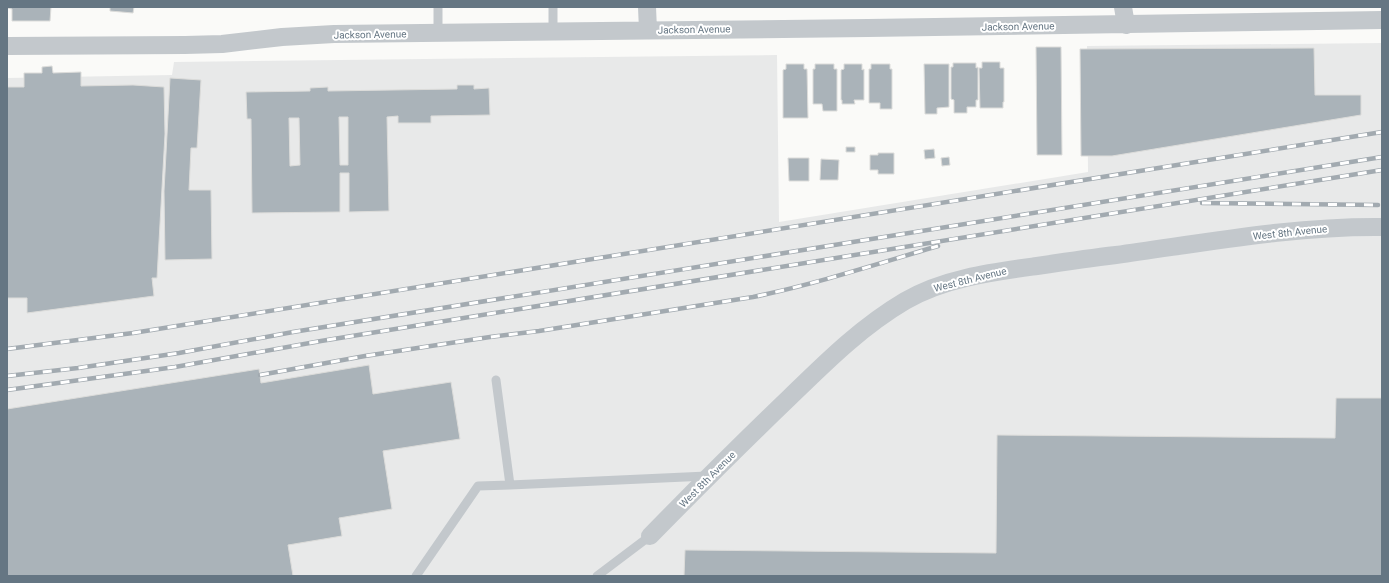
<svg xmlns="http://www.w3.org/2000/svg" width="1389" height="583" font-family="Roboto,sans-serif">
<rect width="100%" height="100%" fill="#fafaf8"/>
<!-- built -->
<path fill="#e8e9e9" d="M 1382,43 L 1382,576 L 7,576 L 7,78 L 172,75 L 174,62 L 777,55 L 779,222 L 1088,172 L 1087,46 Z"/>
<!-- building -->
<path fill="#aab3b9" stroke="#dcdcda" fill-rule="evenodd" d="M 7,7 L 51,7 L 50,21 L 12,21 L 12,9 L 7,8 Z
M 110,7 L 134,7 L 133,13 L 110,11 Z
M 1036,47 L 1061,47 L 1062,155 L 1037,155 Z
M 1314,48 L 1315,95 L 1361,95 L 1361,115 L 1112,156 L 1081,156 L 1080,49 Z
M 982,62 L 1000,62 L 1000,68 L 1004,68 L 1004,102 L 1003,102 L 1003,108 L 980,108 L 979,68 L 982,68 Z
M 953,63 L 976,63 L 976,68 L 978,67 L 978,100 L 976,100 L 976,107 L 967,107 L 967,113 L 954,113 L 954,100 L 951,99 L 951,67 L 953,67 Z
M 786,64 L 804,64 L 804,69 L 807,69 L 808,118 L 783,118 L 783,70 L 786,69 Z
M 815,64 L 834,64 L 834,69 L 837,69 L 837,111 L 823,111 L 822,104 L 813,104 L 813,69 L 815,69 Z
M 844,64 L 862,64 L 862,70 L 864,69 L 864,100 L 854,100 L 855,104 L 842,104 L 842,100 L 841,100 L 841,70 L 844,69 Z
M 871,64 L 890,64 L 890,69 L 892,69 L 892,109 L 880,109 L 880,103 L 869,103 L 869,69 L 871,69 Z
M 924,64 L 949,64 L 949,107 L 937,108 L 937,114 L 925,114 Z
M 52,66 L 53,73 L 81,72 L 81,86 L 133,85 L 164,87 L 165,134 L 157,278 L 152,278 L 154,296 L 27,313 L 27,298 L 7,298 L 7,87 L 24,87 L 24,73 L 42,73 L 42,67 Z
M 170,78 L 201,80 L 197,148 L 191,148 L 189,190 L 211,190 L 212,259 L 165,260 L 164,191 Z
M 457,85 L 474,85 L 474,89 L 489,88 L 490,115 L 431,116 L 431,123 L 398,123 L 398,116 L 387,117 L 389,211 L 349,212 L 349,173 L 340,173 L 340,212 L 252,213 L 251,119 L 247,119 L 246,92 L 310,91 L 310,88 L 328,87 L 328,91 L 457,89 ZM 339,117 L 348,117 L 348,165 L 340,165 ZM 289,118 L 299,118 L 300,165 L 290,166 Z
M 846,147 L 855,147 L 855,152 L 846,152 Z
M 934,149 L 935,158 L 925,159 L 924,150 Z
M 878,153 L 894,153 L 894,174 L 878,174 L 878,170 L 870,170 L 870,155 L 878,155 Z
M 949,157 L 950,165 L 942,166 L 941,158 Z
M 788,158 L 809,158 L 809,181 L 789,181 Z
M 821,159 L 839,160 L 838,180 L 820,180 Z
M 369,365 L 373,394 L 451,382 L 460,439 L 383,451 L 392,509 L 339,518 L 342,536 L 288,545 L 293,576 L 7,576 L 7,409 L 259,369 L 261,383 Z
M 1336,398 L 1382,398 L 1382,576 L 684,576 L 685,550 L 996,553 L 997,435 L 1335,438 Z"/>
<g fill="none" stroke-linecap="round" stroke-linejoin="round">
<!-- service -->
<path stroke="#c3c8cc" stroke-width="9" d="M 553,7 L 553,31
M 438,33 L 438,7
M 496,380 L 510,485 L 707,476
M 416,576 L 478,486 L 510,485
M 597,576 L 650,536"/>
<!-- minor -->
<path stroke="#c3c8cc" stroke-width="18" d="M 647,7 L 648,30
M 1123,7 L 1126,25
M 7,46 L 185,45 L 222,44 L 282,37 L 334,34 C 683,30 1033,27 1382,20
M 650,536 C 696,489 742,443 790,397 C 826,362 861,327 905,301 C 944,278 993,272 1037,266 C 1063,262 1090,258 1116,255 C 1204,243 1293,226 1382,227"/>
<!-- rail casing -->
<g stroke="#a2aab0" stroke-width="4.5">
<path id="rail" d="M 1202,203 L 1378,205
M 7,349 L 133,333 L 1382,132
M 260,375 L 365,356 L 490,337 L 539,331 L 753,297 C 816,284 877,264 938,246
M 7,376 L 78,368 L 179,353 L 293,332 L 1382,157
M 7,390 L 175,367 L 321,341 L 1382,170"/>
</g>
<!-- rail -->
<use href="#rail" stroke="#fff" stroke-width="3" stroke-dasharray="9" stroke-linecap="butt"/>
</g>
<g text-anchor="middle" stroke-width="4" stroke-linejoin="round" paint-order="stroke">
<!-- street labels -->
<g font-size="10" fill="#657683" stroke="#fff">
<text transform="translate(1018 26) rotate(-1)" y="4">Jackson Avenue</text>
<text transform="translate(694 29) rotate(-1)" y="4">Jackson Avenue</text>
<text transform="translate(370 34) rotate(-1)" y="4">Jackson Avenue</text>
<text transform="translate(1290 232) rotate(-6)" y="4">West 8th Avenue</text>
<text transform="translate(970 279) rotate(-14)" y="4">West 8th Avenue</text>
<text transform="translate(707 479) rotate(-45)" y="4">West 8th Avenue</text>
</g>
</g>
<!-- border -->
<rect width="1389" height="583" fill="none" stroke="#657683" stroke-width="16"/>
</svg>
